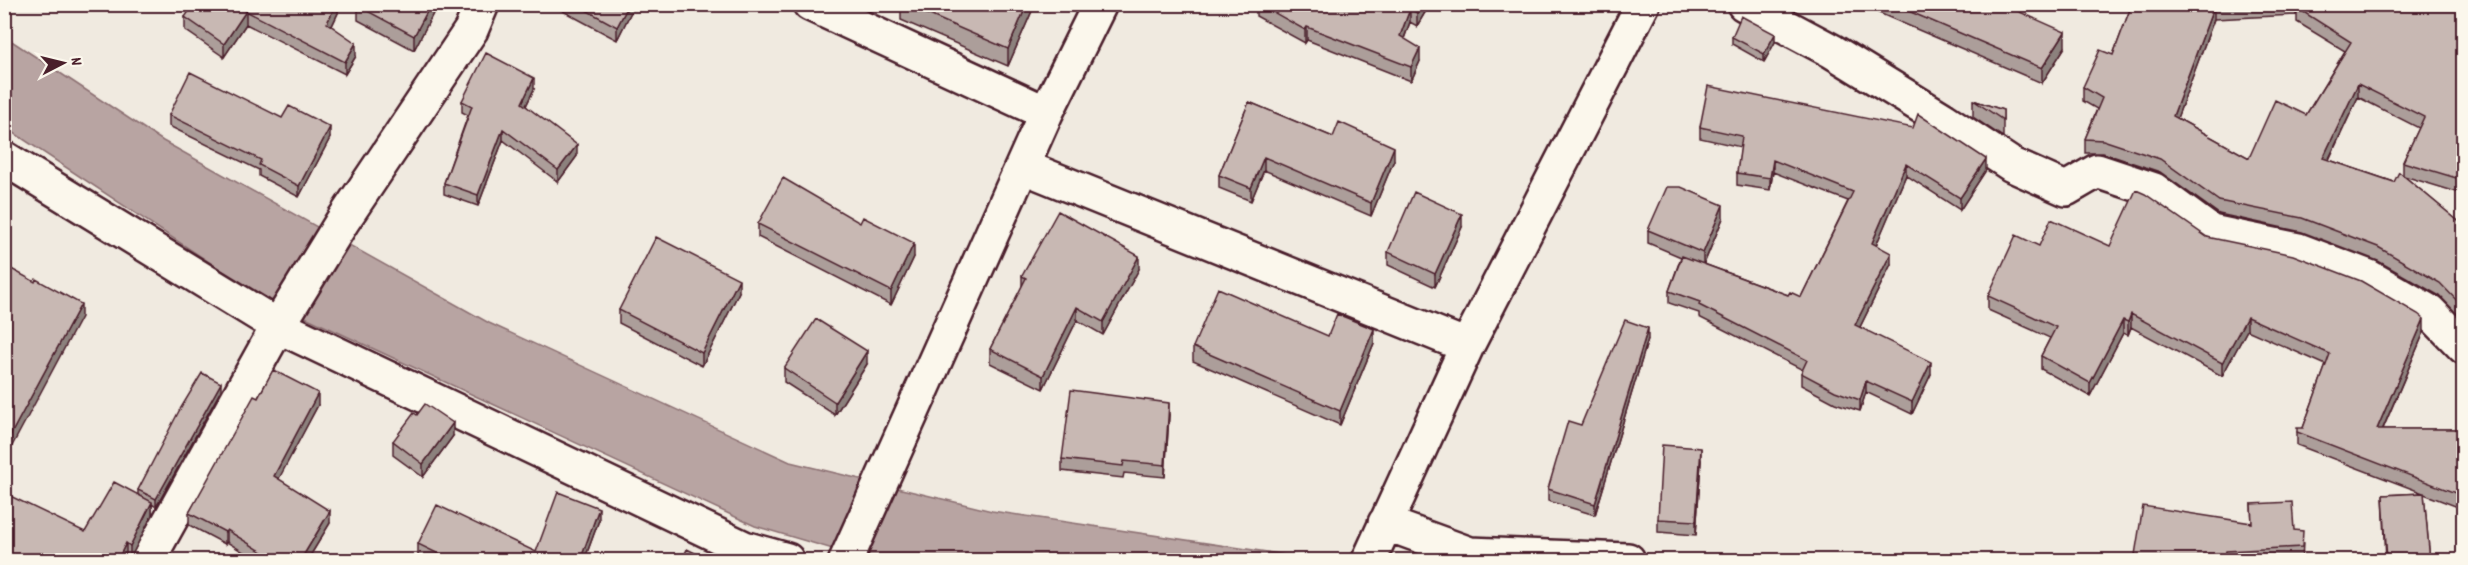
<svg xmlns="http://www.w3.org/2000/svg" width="2468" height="565" font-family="Dekko,sans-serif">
<rect width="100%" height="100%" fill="#f0eae0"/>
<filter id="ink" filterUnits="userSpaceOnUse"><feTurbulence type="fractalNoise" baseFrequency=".0167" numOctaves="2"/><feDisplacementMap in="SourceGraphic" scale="12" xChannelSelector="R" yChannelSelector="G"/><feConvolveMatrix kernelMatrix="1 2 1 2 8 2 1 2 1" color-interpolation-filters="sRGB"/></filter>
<g filter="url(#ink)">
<!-- water -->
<path fill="#b8a4a2" stroke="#8c6f72" stroke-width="1.5" d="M 4,36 L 163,141 L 489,323 L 790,462 L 992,511 L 1320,560 L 870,560 L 755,526 L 262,297 L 5,127 Z"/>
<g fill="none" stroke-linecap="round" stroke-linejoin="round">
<!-- minor casing -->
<g stroke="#4a1f2b" stroke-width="38">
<path id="minor" d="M 810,4 L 1046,113
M 1744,4 L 1832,51 L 1944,120 L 2012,165 L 2066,189 L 2097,171 L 2154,190 L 2211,232 L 2298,250 L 2369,277 L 2430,312 L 2464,347
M 4,158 L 278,326 L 744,548 L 787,560
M 1024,167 L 1467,346
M 1385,523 L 1470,554 L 1628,560
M 148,560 L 278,326 L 342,222 L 471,30 L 482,4
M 846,560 L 1046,113 L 1100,4
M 1369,560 L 1467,346 L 1643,4"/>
</g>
<!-- minor -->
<use href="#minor" stroke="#fbf7ec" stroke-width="33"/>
</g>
<!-- wall -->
<path fill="#ac9e9a" stroke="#4a1f2b" stroke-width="1.5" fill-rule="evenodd" d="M 338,4 L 338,13 L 332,26 L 356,56 L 345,74 L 246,24 L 224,57 L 185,30 L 185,17 Z
M 359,4 L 438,4 L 414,50 L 358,20 L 358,6 Z
M 550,4 L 635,4 L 617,40 Z
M 901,4 L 1035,4 L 1008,66 L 901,20 Z
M 1256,4 L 1342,4 L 1346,7 L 1360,5 L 1430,4 L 1417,26 L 1410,22 L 1404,39 L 1420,61 L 1411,81 L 1307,40 L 1305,43 L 1256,16 Z
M 1785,4 L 1795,4 L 1793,9 Z
M 1858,4 L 2002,4 L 2065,47 L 2042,83 Z
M 2132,4 L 2296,4 L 2296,15 L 2214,19 L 2177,118 L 2249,158 L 2306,115 L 2345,51 L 2297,22 L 2297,8 L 2463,4 L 2463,194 L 2404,176 L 2463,225 L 2463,320 L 2440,296 L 2378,261 L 2302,232 L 2219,214 L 2160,172 L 2103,153 L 2085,153 L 2085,139 L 2097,109 L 2083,101 L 2083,87 L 2113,55 ZM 2358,97 L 2419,128 L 2403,162 L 2403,175 L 2394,182 L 2329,160 Z
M 1732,37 L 1775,42 L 1764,62 L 1732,44 Z
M 534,89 L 526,106 L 577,156 L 558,182 L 503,140 L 478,206 L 444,194 L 444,183 L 468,115 L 462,112 L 462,101 Z
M 1973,100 L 2003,110 L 2003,137 L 1973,117 Z
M 1249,102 L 1333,137 L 1394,160 L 1371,216 L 1264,170 L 1251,201 L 1219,188 L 1219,175 Z
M 169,115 L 282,118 L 330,138 L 299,197 L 259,176 L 259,170 L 169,126 Z
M 1700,127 L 1986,170 L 1960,210 L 1906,175 L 1876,245 L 1891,264 L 1860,327 L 1931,374 L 1912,414 L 1866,392 L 1860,411 L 1835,403 L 1801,385 L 1801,373 L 1803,370 L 1699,317 L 1699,313 L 1669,303 L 1669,291 L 1681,257 L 1648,243 L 1648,230 L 1723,218 L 1704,264 L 1788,295 L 1801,297 L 1848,201 L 1773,172 L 1770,190 L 1737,185 L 1737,173 L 1741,147 L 1700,138 Z
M 758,224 L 914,257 L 891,305 L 758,237 Z
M 1462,227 L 1435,287 L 1388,265 L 1388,252 Z
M 2207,237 L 2424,332 L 2383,429 L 2463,429 L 2463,509 L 2424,494 L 2430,561 L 2386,561 L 2383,495 L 2423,493 L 2297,445 L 2297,432 L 2303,428 L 2326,365 L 2247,330 L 2222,376 L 2131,327 L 2128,335 L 2123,333 L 2090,396 L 2041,369 L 2041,356 L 2050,338 L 1988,310 L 1988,296 L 2039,246 L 2110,246 Z
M 1139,269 L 1103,335 L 1077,320 L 1043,389 L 990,363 L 990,349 L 1022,287 L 1022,276 Z
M 739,292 L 702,366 L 619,323 L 619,310 Z
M 1328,336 L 1374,343 L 1340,425 L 1193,361 L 1193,347 Z
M 1648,339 L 1595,515 L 1548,501 L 1548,489 L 1581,425 Z
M 867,364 L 835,415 L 784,382 L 784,368 Z
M 221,390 L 156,507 L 152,504 L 152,515 L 130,559 L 85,532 L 138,495 L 138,490 Z
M 258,398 L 318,405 L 278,479 L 330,523 L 307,561 L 258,561 L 227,542 L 225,544 L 189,525 L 189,513 Z
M 1169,415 L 1165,477 L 1124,473 L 1123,478 L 1062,471 L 1062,459 Z
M 453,436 L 423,477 L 393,455 L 393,441 Z
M 1701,461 L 1696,535 L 1658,532 L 1658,519 Z
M 2251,504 L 2294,530 L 2303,543 L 2302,559 L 2268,561 L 2134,561 L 2252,523 Z
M 599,520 L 584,561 L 428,561 L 418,556 L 418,544 L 536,552 Z"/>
<!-- shaded-wall -->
<path fill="#8c817d" stroke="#4a1f2b" stroke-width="1.5" d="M 336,4 L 338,4 L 338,13 L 327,36 L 327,23 Z
M 431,4 L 438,4 L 414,50 L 414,36 Z
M 629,4 L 635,4 L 617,40 L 617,27 Z
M 1027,4 L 1035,4 L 1008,66 L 1008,49 Z
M 1422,4 L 1430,4 L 1417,26 L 1417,13 Z
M 2214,6 L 2214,19 L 2173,129 L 2173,116 Z
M 1410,9 L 1410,22 L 1400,49 L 1400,36 Z
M 246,11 L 246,24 L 224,57 L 224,44 Z
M 1307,27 L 1307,40 L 1305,43 L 1305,30 Z
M 2065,32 L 2065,47 L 2042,83 L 2042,68 Z
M 1775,34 L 1775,42 L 1764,62 L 1764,54 Z
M 356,43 L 356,56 L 345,74 L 345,62 Z
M 1420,48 L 1420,61 L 1411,81 L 1411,67 Z
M 534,78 L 534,89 L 522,114 L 522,103 Z
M 2358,84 L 2358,97 L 2323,171 L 2323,158 Z
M 330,127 L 330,138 L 299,197 L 299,186 Z
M 503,129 L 503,140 L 478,206 L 478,195 Z
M 577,145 L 577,156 L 558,182 L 558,170 Z
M 1394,147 L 1394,160 L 1371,216 L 1371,203 Z
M 1264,157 L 1264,170 L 1251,201 L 1251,188 Z
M 1986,159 L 1986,170 L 1960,210 L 1960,198 Z
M 1773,160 L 1773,172 L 1770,190 L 1770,178 Z
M 1906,164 L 1906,175 L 1872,255 L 1872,243 Z
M 1723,205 L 1723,218 L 1703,266 L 1703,253 Z
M 1462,214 L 1462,227 L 1435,287 L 1435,274 Z
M 914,243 L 914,257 L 891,305 L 891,291 Z
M 1891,253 L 1891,264 L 1855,337 L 1855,325 Z
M 1139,256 L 1139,269 L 1103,335 L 1103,322 Z
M 739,279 L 739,292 L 702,366 L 702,353 Z
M 81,304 L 81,317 L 4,461 L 4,447 Z
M 1077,307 L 1077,320 L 1043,389 L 1043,376 Z
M 2131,314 L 2131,327 L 2128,335 L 2128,322 Z
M 2247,317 L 2247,330 L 2222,376 L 2222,363 Z
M 2424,319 L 2424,332 L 2377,442 L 2377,429 Z
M 2123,320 L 2123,333 L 2090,396 L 2090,383 Z
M 1648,328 L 1648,339 L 1595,515 L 1595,504 Z
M 1374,329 L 1374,343 L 1340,425 L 1340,411 Z
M 867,351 L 867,364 L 835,415 L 835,402 Z
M 1931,362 L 1931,374 L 1912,414 L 1912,402 Z
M 1866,381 L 1866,392 L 1860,411 L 1860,400 Z
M 221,383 L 221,390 L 156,507 L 156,499 Z
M 318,393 L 318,405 L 274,488 L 274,476 Z
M 1169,403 L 1169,415 L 1165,477 L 1165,465 Z
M 453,423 L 453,436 L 423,477 L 423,464 Z
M 1701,448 L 1701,461 L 1696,535 L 1696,521 Z
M 152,502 L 152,515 L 130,559 L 130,546 Z
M 599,508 L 599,520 L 584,561 L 580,561 Z
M 330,511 L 330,523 L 307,561 L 300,561 Z
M 227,530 L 227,542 L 225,544 L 225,532 Z
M 126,543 L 126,557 L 124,561 L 117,561 Z"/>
<!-- building -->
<path fill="#c8b8b3" stroke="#4a1f2b" stroke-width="1.5" d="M 194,4 L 336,4 L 327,23 L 356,43 L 345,62 L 246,11 L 224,44 L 185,17 Z
M 359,4 L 431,4 L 414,36 L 358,6 Z
M 575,4 L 629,4 L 617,27 Z
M 904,4 L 1027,4 L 1008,49 Z
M 1259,4 L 1342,4 L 1346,7 L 1347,4 L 1422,4 L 1417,13 L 1410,9 L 1400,36 L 1420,48 L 1411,67 L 1307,27 L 1305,30 Z
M 1892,4 L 2002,4 L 2065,32 L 2042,68 Z
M 2132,4 L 2235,4 L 2214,6 L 2173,116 L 2249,158 L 2275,100 L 2306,115 L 2351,42 L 2297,8 L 2299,4 L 2463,4 L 2463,180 L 2403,162 L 2424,117 L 2358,84 L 2323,158 L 2394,182 L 2399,172 L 2463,225 L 2463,307 L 2440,283 L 2378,247 L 2302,218 L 2219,201 L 2160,159 L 2103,140 L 2085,139 L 2102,98 L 2083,87 L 2100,50 L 2113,55 Z
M 1741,16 L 1775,34 L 1764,54 L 1732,37 Z
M 486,53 L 534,78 L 522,103 L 577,145 L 558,170 L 503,129 L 478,195 L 444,183 L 472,106 L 462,101 Z
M 190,72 L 282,118 L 289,106 L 330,127 L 299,186 L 259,165 L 261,160 L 169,115 Z
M 1708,86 L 1913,128 L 1918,114 L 1986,159 L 1960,198 L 1906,164 L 1872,243 L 1891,253 L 1855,325 L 1931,362 L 1912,402 L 1866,381 L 1860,400 L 1835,391 L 1801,373 L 1807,360 L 1699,305 L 1700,302 L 1669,291 L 1682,256 L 1788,295 L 1790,292 L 1801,297 L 1853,192 L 1773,160 L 1770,178 L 1737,173 L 1742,136 L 1700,127 Z
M 1973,100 L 2003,110 L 2003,120 Z
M 1249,102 L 1333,137 L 1339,122 L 1394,147 L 1371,203 L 1264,157 L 1251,188 L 1219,175 Z
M 783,178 L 860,223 L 863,217 L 914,243 L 891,291 L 758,224 Z
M 1667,187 L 1681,187 L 1723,205 L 1703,253 L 1648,230 Z
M 2136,190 L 2145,194 L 2207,237 L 2293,255 L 2361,281 L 2418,314 L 2424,319 L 2377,429 L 2463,429 L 2463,496 L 2297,432 L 2297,428 L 2303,428 L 2330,354 L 2247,317 L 2222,363 L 2131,314 L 2128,322 L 2123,320 L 2090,383 L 2041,356 L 2056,327 L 1988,296 L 2016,235 L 2039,246 L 2051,219 L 2110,246 Z
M 1414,192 L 1462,214 L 1435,274 L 1388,252 Z
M 1058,211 L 1139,256 L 1103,322 L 1077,307 L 1043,376 L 990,349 L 1026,278 L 1022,276 Z
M 656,237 L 739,279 L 702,353 L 619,310 Z
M 4,265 L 35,282 L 36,279 L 81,304 L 4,447 Z
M 1218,288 L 1328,336 L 1337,314 L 1374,329 L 1340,411 L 1193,347 Z
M 816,319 L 867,351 L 835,402 L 784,368 Z
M 1625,320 L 1648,328 L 1595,504 L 1548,489 L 1568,421 L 1581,425 Z
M 273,370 L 318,393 L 274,476 L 330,511 L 300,561 L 277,561 L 227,530 L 225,532 L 189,513 L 254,396 L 258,398 Z
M 202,373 L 221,383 L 156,499 L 138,490 L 179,411 Z
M 1071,390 L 1169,403 L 1165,465 L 1124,461 L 1123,466 L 1062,459 Z
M 425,404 L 453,423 L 423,464 L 393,441 L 414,413 L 417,415 Z
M 1662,445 L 1701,448 L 1696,521 L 1658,519 Z
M 114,482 L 152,502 L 130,546 L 126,543 L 117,561 L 4,561 L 4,493 L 85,532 Z
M 558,492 L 599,508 L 580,561 L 453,561 L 418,544 L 437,505 L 536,552 Z
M 2424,493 L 2430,561 L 2387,561 L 2383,495 Z
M 2292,502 L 2294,530 L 2303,531 L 2302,547 L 2226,551 L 2224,561 L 2134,561 L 2143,506 L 2252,523 L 2251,504 Z
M 687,549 L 711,561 L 682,561 Z"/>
</g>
<!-- margin -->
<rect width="2468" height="565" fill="none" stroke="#fbf7ec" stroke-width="24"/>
<rect x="12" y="12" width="2444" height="541" fill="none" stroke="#4a1f2b" stroke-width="2" filter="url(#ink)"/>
<!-- north arrow -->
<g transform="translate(63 63) rotate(83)" stroke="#fbf7ec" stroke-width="4.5" paint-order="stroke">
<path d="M0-4.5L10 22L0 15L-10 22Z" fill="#4a1f2b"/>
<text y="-9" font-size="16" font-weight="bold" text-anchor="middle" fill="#4a1f2b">N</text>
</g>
</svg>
